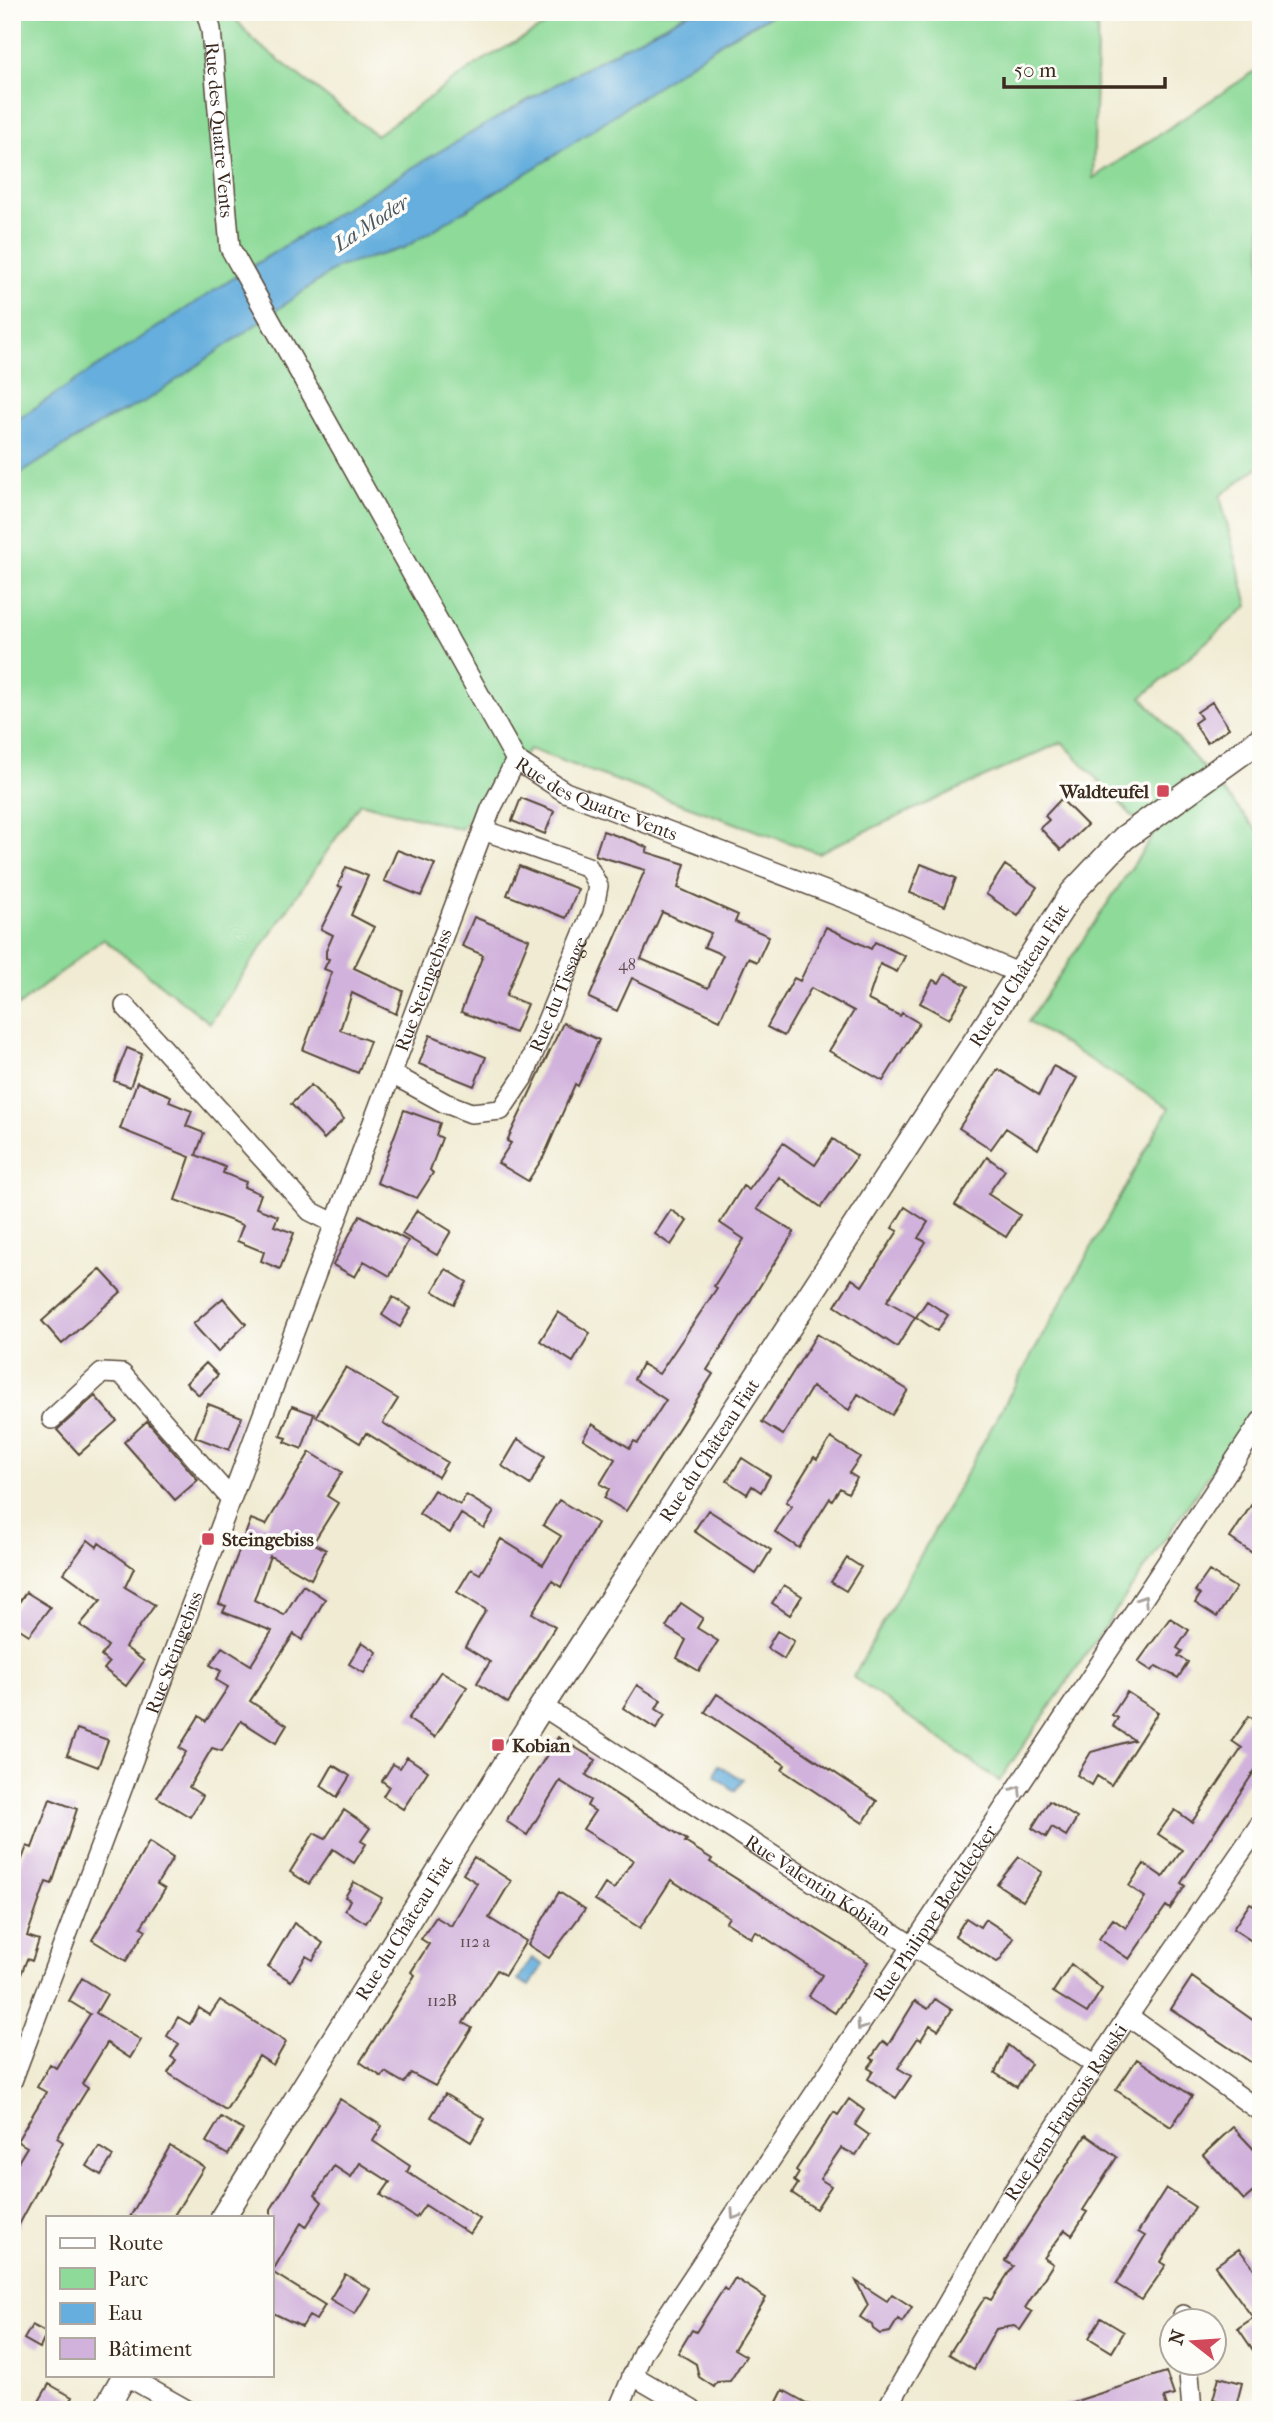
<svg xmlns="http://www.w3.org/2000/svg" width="1273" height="2422" font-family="'IM FELL French Canon',serif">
<rect width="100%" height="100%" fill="#fdfcf7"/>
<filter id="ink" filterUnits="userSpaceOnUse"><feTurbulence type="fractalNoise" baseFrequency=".0143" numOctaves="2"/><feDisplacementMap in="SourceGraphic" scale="14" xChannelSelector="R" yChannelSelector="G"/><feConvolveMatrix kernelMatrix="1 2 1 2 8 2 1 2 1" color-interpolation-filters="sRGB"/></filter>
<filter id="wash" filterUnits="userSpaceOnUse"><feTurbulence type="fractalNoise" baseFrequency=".00686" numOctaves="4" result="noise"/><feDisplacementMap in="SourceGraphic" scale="28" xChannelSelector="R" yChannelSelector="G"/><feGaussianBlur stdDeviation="1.57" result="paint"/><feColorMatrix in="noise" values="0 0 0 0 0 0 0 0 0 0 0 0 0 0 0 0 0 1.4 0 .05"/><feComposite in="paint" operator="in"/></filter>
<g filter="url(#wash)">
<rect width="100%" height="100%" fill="#f0ebd2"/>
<!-- green -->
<path fill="#8dda99" stroke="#64825c" stroke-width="2" d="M 12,12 L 230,12 L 253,40 L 376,135 L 480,62 L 569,12 L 1098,12 L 1093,178 L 1261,67 L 1261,465 L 1220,496 L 1248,606 L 1142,697 L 1261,835 L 1261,1399 L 999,1781 L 853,1677 L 1169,1108 L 1028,1022 L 1152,837 L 1062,742 L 818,853 L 529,749 L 461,829 L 360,803 L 210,1023 L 103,939 L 12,1011 Z"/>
<!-- water -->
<path fill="#65aedd" stroke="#506c7e" stroke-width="2" d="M 690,12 L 778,12 L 728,38 L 554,156 L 404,248 L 338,267 L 148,400 L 106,420 L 12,479 L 12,423 C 232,276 455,134 690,12 Z
M 718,1765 L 743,1780 L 735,1791 L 715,1776 Z
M 532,1958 L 543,1965 L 529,1986 L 518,1980 Z"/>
<g id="blocks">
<!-- building -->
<path fill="#d1b2dc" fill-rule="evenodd" d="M 1212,702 L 1229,728 L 1207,743 L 1194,723 L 1201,718 L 1197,712 Z
M 521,798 L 554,811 L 545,834 L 512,821 Z
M 1061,799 L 1087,825 L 1061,850 L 1040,828 L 1049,820 L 1045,816 Z
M 603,831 L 635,842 L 648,848 L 646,852 L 685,864 L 678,888 L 738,915 L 735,922 L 769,936 L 757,962 L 748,958 L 720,1020 L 632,978 L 617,1011 L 589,998 L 645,870 L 595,855 ZM 662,912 L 711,933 L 704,947 L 723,955 L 708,988 L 641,959 Z
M 397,850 L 435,864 L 421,896 L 384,881 Z
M 921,864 L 956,878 L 945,906 L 910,893 Z
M 1005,865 L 1037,887 L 1018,916 L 986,894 Z
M 519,866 L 578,889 L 566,918 L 507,895 Z
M 346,867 L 368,876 L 351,915 L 374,927 L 354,968 L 403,991 L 396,1014 L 352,993 L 340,1030 L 370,1041 L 358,1073 L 303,1050 L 332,972 L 324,969 L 329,959 L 326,958 L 326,951 L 333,935 L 321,929 L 342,887 L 338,886 Z
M 474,917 L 529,939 L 506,996 L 527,1004 L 515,1033 L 461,1012 L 483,955 L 462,946 Z
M 826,927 L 871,949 L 875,942 L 905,956 L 897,972 L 880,964 L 868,1000 L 900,1016 L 902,1013 L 919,1023 L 883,1081 L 829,1051 L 854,1011 L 811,988 L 784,1036 L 767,1027 L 794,978 L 800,981 Z
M 945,973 L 968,986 L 949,1019 L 920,1003 L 933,980 L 939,983 Z
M 563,1023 L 599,1040 L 578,1086 L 575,1084 L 544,1156 L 528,1181 L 498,1163 L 511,1143 L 507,1141 Z
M 430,1035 L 486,1057 L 474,1086 L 419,1064 Z
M 127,1048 L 142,1054 L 130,1087 L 114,1081 Z
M 1053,1066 L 1077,1078 L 1038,1149 L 1006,1128 L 991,1149 L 959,1128 L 998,1069 L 1039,1095 Z
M 137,1082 L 171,1096 L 169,1102 L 192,1111 L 186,1126 L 204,1133 L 196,1155 L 225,1167 L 223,1173 L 246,1182 L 244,1187 L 261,1194 L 256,1208 L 278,1216 L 274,1226 L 294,1233 L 280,1269 L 261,1261 L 264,1252 L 237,1241 L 243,1225 L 175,1200 L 190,1157 L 120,1129 Z
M 311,1085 L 344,1119 L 324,1139 L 291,1104 Z
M 404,1110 L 440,1123 L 436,1135 L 442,1138 L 430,1170 L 433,1173 L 417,1198 L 377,1183 Z
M 833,1139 L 857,1156 L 821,1207 L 779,1177 L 757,1209 L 794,1232 L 707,1370 L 713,1374 L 626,1511 L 604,1498 L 609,1489 L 600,1484 L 615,1459 L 583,1439 L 592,1424 L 630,1448 L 634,1441 L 638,1443 L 666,1400 L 634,1379 L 642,1364 L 659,1374 L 717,1288 L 714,1286 L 744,1239 L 720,1223 L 743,1186 L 749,1190 L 783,1143 L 815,1165 Z
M 987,1157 L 1005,1170 L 988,1194 L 1020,1215 L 1006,1237 L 955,1205 Z
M 905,1207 L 928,1222 L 918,1238 L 926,1242 L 887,1301 L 915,1317 L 897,1347 L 835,1306 L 852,1279 L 862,1286 L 898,1231 L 892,1228 Z
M 417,1210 L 451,1231 L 437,1255 L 402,1234 Z
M 671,1210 L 687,1221 L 671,1245 L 655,1234 Z
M 360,1215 L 408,1241 L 390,1276 L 364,1261 L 355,1277 L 333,1265 Z
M 100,1269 L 121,1292 L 62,1344 L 42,1321 Z
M 446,1269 L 467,1282 L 454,1304 L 433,1291 Z
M 393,1297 L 411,1308 L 400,1327 L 382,1315 Z
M 223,1298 L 246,1324 L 218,1352 L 193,1324 Z
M 927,1301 L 948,1315 L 937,1331 L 916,1317 Z
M 558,1312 L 590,1333 L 573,1362 L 540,1341 Z
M 817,1334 L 908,1390 L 892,1415 L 858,1394 L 849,1410 L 812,1387 L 783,1435 L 762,1422 Z
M 206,1363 L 218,1375 L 199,1395 L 186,1383 Z
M 346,1367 L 398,1399 L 383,1423 L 447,1462 L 438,1477 L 366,1433 L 360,1443 L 316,1416 Z
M 95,1396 L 117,1421 L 79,1454 L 57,1430 Z
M 208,1404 L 242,1417 L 229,1450 L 195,1437 Z
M 292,1406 L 314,1414 L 302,1449 L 285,1442 L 287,1438 L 280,1436 Z
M 147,1421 L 198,1480 L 175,1500 L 124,1442 Z
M 831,1438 L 860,1457 L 849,1473 L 857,1478 L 848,1493 L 840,1488 L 832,1500 L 830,1498 L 799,1548 L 775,1532 L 792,1506 L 786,1502 L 814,1457 L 817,1459 Z
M 518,1439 L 545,1456 L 530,1485 L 502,1466 Z
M 310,1452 L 342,1472 L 327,1496 L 338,1503 L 313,1543 L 326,1550 L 311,1579 L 270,1556 L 254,1600 L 284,1615 L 303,1585 L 325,1599 L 302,1640 L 294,1634 L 250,1701 L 287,1725 L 276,1743 L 241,1721 L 222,1751 L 212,1748 L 189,1787 L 203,1796 L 190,1817 L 157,1797 L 186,1752 L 179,1748 L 199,1716 L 206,1721 L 228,1687 L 216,1680 L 221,1671 L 210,1665 L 222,1647 L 251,1665 L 272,1631 L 223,1612 L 226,1606 L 219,1604 L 251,1519 L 266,1525 Z
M 742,1458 L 770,1476 L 761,1492 L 752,1486 L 747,1494 L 727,1481 Z
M 434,1490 L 460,1505 L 466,1495 L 494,1512 L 484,1528 L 461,1514 L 450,1533 L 419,1514 Z
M 1261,1490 L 1261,1543 L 1254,1554 L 1230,1538 Z
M 559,1500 L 597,1523 L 561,1587 L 552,1581 L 532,1613 L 555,1627 L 508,1703 L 477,1683 L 490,1662 L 465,1647 L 486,1610 L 457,1592 L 471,1569 L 480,1574 L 501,1539 L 543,1565 L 561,1536 L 543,1525 Z
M 708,1510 L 771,1550 L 756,1574 L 694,1531 Z
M 88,1540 L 97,1547 L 99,1543 L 134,1568 L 125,1587 L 155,1605 L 125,1647 L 144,1661 L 126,1686 L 104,1669 L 109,1663 L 101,1656 L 108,1646 L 80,1625 L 101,1600 L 64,1573 Z
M 847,1558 L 861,1567 L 846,1591 L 831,1582 Z
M 1209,1571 L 1236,1588 L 1217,1617 L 1195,1603 L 1200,1595 L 1195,1591 Z
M 784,1585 L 802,1596 L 790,1615 L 772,1603 Z
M 26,1592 L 50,1607 L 29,1635 L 12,1624 L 12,1613 Z
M 681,1603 L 703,1618 L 697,1628 L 718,1641 L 699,1671 L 677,1658 L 686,1640 L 666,1627 Z
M 1170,1618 L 1189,1630 L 1177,1648 L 1182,1651 L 1178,1656 L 1188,1662 L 1178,1678 L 1156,1666 L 1152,1671 L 1138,1662 Z
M 777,1631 L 794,1641 L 784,1659 L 767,1648 Z
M 362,1642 L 377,1652 L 364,1673 L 349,1664 Z
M 441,1671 L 467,1687 L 435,1737 L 408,1719 Z
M 637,1685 L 661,1700 L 656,1709 L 665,1715 L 656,1729 L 623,1708 Z
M 1127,1692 L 1158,1712 L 1111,1785 L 1097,1776 L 1092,1785 L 1077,1775 L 1091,1752 L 1134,1740 L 1113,1726 L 1118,1718 L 1112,1715 Z
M 717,1694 L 877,1801 L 863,1823 L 782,1770 L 785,1765 L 705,1712 Z
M 1249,1716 L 1259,1723 L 1261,1720 L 1261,1761 L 1181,1883 L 1185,1886 L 1170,1909 L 1166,1906 L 1129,1959 L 1099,1939 L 1113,1919 L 1126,1928 L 1145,1897 L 1129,1886 L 1144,1864 L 1163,1877 L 1182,1850 L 1158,1834 L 1175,1810 L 1192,1822 L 1242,1748 L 1232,1741 Z
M 77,1729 L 108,1740 L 98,1767 L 67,1755 Z
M 558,1737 L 596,1760 L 586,1775 L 687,1840 L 685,1842 L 712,1859 L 710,1862 L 868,1962 L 835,2013 L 809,1996 L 822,1975 L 755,1931 L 751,1938 L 726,1922 L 729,1917 L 671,1880 L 640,1928 L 595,1900 L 605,1884 L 614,1889 L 633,1860 L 583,1829 L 595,1811 L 587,1806 L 590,1800 L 560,1781 L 527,1835 L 506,1821 Z
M 407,1757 L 428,1771 L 403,1809 L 383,1796 L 389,1786 L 382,1781 L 393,1764 L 400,1768 Z
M 333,1765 L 350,1776 L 337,1797 L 321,1786 Z
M 50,1799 L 77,1809 L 52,1884 L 46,1882 L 27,1936 L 39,1940 L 32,1961 L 27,1959 L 13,1995 L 12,1886 L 27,1846 L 32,1848 Z
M 1049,1801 L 1077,1818 L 1066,1836 L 1052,1827 L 1046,1837 L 1032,1828 Z
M 344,1810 L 370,1828 L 361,1841 L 366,1844 L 354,1863 L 333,1849 L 309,1884 L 290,1872 L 314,1833 L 325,1839 Z
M 149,1842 L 173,1858 L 157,1884 L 165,1889 L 141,1927 L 146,1930 L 126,1961 L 92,1940 Z
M 474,1857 L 511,1881 L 489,1918 L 526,1941 L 505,1975 L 497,1970 L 463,2023 L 472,2028 L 435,2086 L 411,2073 L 404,2083 L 385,2072 L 382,2077 L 360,2062 L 415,1975 L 411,1972 L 429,1944 L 421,1939 L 436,1917 L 451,1926 L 477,1883 L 463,1874 Z
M 1019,1857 L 1042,1872 L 1023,1901 L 997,1884 Z
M 354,1882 L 382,1898 L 366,1923 L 345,1910 L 350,1900 L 345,1897 Z
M 559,1892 L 585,1909 L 549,1958 L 528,1945 Z
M 1250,1903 L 1261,1910 L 1261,1933 L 1255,1943 L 1233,1929 Z
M 966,1918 L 980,1927 L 985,1919 L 1014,1938 L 1000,1960 L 997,1962 L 955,1936 Z
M 294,1923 L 323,1943 L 313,1960 L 306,1956 L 291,1981 L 268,1967 Z
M 1071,1964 L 1102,1989 L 1087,2013 L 1053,1992 Z
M 1192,1977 L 1261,2026 L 1261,2069 L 1171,2009 Z
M 82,1978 L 107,1994 L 96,2013 L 141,2040 L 130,2058 L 107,2043 L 82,2084 L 88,2088 L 57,2138 L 63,2142 L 12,2238 L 12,2172 L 27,2147 L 17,2141 L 46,2092 L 37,2087 L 50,2064 L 56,2068 L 90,2014 L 69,2001 Z
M 935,1999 L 952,2010 L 938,2030 L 930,2025 L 921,2040 L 918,2038 L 898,2068 L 911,2076 L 896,2098 L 868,2079 L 873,2071 L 868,2068 L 874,2060 L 871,2058 L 883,2041 L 888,2045 L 915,2001 L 928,2009 Z
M 220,2000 L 286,2042 L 273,2065 L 259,2056 L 226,2110 L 168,2073 L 176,2060 L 171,2057 L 179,2044 L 167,2036 L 178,2017 L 190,2024 L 199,2008 L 210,2015 Z
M 1008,2045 L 1031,2064 L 1017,2087 L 995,2073 Z
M 1137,2059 L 1192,2096 L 1171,2127 L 1116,2090 Z
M 445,2094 L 485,2119 L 471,2142 L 431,2117 Z
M 340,2099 L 382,2126 L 373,2141 L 410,2166 L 407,2172 L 480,2219 L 470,2234 L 425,2205 L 416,2218 L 381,2195 L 390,2182 L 360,2163 L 351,2177 L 334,2166 L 315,2195 L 322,2202 L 306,2227 L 301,2223 L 272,2272 L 325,2305 L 316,2320 L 309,2316 L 302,2327 L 271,2312 L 271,2209 Z
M 849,2099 L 864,2110 L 855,2125 L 869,2135 L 856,2155 L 841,2148 L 820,2179 L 831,2186 L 816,2209 L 792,2193 L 798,2184 L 794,2181 L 799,2173 L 796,2170 L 834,2112 L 838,2115 Z
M 221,2117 L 243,2130 L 228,2155 L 206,2142 Z
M 1233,2127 L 1261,2157 L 1261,2185 L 1244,2200 L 1203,2155 Z
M 1086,2135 L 1117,2157 L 1083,2210 L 1087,2212 L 1072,2235 L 1065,2230 L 1044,2258 L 1053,2264 L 1025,2308 L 1032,2312 L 1020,2330 L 1014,2326 L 996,2329 L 974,2369 L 949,2354 L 985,2297 L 991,2300 L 1013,2266 L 1005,2261 Z
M 170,2146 L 204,2167 L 173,2217 L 130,2217 Z
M 99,2147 L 113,2156 L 101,2175 L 87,2166 Z
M 1166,2188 L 1195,2207 L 1161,2262 L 1166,2265 L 1142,2300 L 1116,2284 L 1145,2236 L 1138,2232 Z
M 1239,2249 L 1261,2278 L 1261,2362 L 1238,2328 L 1253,2318 L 1215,2266 Z
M 345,2274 L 370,2289 L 355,2314 L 330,2299 Z
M 735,2278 L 766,2298 L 734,2349 L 746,2356 L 730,2381 L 717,2382 L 714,2387 L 699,2377 L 696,2364 L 678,2353 L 692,2330 L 696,2332 L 724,2288 L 727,2291 Z
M 856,2281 L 887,2301 L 892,2294 L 912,2307 L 902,2322 L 898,2319 L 890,2332 L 880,2334 L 873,2329 L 872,2325 L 860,2317 L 868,2305 Z
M 1101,2318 L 1124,2332 L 1112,2352 L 1089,2338 Z
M 32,2325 L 47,2333 L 40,2348 L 24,2339 Z
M 1166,2372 L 1174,2395 L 1164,2398 L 1168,2410 L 1062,2410 L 1061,2406 Z
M 1219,2377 L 1242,2383 L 1236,2406 L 1213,2399 Z
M 49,2384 L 72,2397 L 64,2410 L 34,2410 Z
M 783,2390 L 819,2410 L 773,2410 Z"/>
</g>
</g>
<g filter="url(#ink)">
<use href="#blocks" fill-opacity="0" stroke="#564739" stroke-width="2"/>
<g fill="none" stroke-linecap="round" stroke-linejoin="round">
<!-- minor casing -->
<g stroke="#564739" stroke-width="22">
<g id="minor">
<path id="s1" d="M 206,12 L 211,29 L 230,248 L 516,760 L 565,792 L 854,902 L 1018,973"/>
<path d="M 125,1006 L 310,1211 L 334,1223"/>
<path id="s2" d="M 392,1074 L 445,1103 L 471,1113 L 501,1110 L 524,1076 L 594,907 L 598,886 L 588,867 L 483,830"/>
<path d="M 52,1419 L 102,1373 L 122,1374 L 231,1499"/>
<path id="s3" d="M 542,1706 L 1096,2065"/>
<path d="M 1128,2016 L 1261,2112"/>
<path id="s4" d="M 12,2081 L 491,809 L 516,760"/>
<path d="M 1183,2315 L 1183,2320"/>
<path d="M 1188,2362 L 1192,2410"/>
<path d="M 125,2375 L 187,2410"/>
<path d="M 632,2375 L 692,2410"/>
<path id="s5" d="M 618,2410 L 643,2352 L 1261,1421"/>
<path id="s6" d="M 886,2410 L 1003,2207 L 1128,2016 L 1261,1823"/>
</g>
</g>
<!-- tertiary casing -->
<g stroke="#564739" stroke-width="27">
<g id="tertiary">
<path id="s7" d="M 223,2217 L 542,1706 L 1072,893 L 1124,838 L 1261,739"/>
<path d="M 105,2410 L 125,2375"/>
</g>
</g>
<!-- minor -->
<use href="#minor" stroke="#fff" stroke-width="19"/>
<!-- tertiary -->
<use href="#tertiary" stroke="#fff" stroke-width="24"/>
</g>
<!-- one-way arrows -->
<defs><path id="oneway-chevron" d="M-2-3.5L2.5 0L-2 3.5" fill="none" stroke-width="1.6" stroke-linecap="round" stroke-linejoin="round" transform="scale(1.75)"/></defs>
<g stroke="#a79f9a">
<use href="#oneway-chevron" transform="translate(1143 1600) rotate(-57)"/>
<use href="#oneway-chevron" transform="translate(1017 1790) rotate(-57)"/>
<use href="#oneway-chevron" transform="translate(861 2026) rotate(124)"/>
<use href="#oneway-chevron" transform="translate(735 2215) rotate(124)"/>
</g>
</g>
<!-- markers -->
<g fill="#d1495b" stroke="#fdfcf7" stroke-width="2.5">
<rect x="1156" y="784" width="14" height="14" rx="3.5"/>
<rect x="201" y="1532" width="14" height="14" rx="3.5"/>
<rect x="491" y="1738" width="14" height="14" rx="3.5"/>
</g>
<g text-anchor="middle" stroke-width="7" stroke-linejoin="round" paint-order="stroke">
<!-- number labels -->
<g font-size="16" fill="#604c4e">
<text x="627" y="970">48</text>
<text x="475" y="1947">112 a</text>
<text x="442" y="2006">112B</text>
</g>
<!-- street labels -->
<g font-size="19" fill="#3b2a1e" stroke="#fdfcf7">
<text dy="7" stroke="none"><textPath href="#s1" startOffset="119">Rue des Quatre Vents</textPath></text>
<text dy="7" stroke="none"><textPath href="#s1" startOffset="914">Rue des Quatre Vents</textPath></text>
<text dy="7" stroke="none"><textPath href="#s7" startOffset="1475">Rue du Château Fiat</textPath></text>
<text dy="7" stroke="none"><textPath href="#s4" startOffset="1166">Rue Steingebiss</textPath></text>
<text dy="7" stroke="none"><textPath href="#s2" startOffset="248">Rue du Tissage</textPath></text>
<text dy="7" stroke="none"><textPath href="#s7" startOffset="908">Rue du Château Fiat</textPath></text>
<text dy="7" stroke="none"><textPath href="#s4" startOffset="458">Rue Steingebiss</textPath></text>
<text dy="7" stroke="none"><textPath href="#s3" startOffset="329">Rue Valentin Kobian</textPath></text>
<text dy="7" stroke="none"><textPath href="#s5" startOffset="590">Rue Philippe Boeddecker</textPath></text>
<text dy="7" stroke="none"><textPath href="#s7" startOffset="341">Rue du Château Fiat</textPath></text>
<text dy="7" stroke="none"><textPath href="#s6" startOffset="348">Rue Jean-François Rauski</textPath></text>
</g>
<!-- poi labels -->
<g font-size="19" font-weight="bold" fill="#3b2a1e" stroke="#fdfcf7" text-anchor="start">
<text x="1149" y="798" text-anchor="end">Waldteufel</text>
<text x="222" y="1546">Steingebiss</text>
<text x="512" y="1752">Kobian</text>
</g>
<!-- water labels -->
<g font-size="21" font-style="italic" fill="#4a5861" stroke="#fdfcf7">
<text transform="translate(371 223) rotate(-33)" y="7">La Moder</text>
</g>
</g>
<!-- margin -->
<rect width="1273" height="2422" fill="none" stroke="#fdfcf7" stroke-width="42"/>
<!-- legend -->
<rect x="46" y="2216" width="228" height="161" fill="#fdfcf7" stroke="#afa8a0" stroke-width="2"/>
<rect x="60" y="2238" width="35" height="10" fill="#ffffff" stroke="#afa8a0" stroke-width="2"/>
<text x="108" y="2250" font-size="21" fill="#3b2a1e">Route</text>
<rect x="60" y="2268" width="35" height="21" fill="#8dda99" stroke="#afa8a0" stroke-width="2"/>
<text x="108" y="2286" font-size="21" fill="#3b2a1e">Parc</text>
<rect x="60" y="2303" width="35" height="21" fill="#65aedd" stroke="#afa8a0" stroke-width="2"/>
<text x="108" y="2320" font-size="21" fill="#3b2a1e">Eau</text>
<rect x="60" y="2338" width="35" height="21" fill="#d1b2dc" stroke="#afa8a0" stroke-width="2"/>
<text x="108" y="2356" font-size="21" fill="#3b2a1e">Bâtiment</text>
<!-- north arrow -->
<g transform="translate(1193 2342) rotate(287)"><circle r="33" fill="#fdfcf7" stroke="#afa8a0" stroke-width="2"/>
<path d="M0-5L12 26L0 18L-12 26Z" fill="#d1495b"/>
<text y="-10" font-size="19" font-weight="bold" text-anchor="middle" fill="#3b2a1e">N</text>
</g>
<!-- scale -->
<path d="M1004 77v10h161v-10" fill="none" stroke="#3b2a1e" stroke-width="3.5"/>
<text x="1014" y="77" font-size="21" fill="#3b2a1e" stroke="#fdfcf7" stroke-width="5" paint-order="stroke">50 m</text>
</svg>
